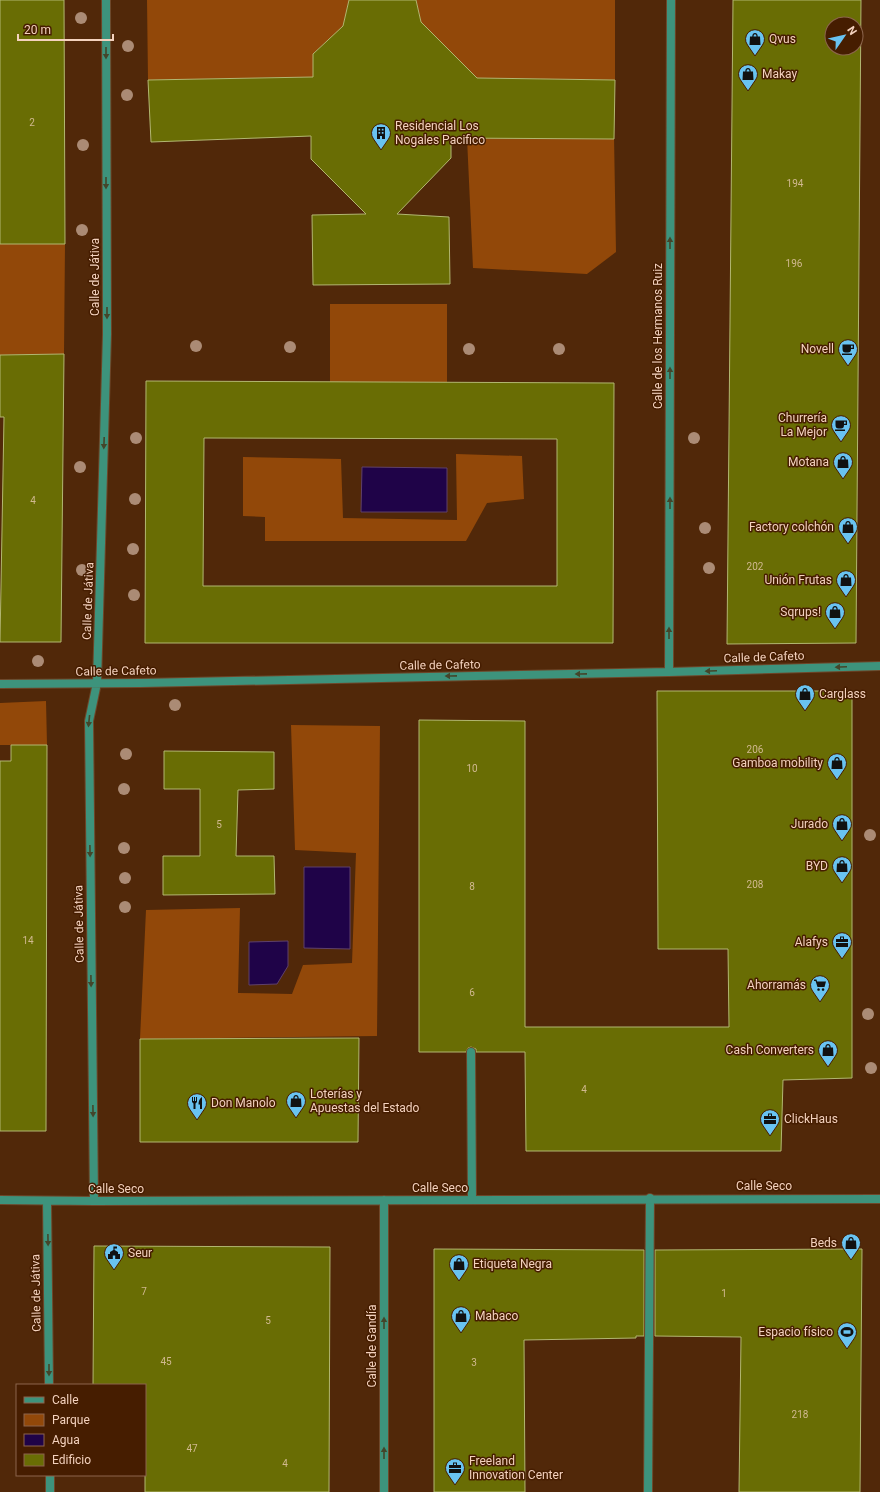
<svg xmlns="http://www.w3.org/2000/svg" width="880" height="1492" font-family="Roboto,sans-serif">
<rect width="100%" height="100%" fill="#512809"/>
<!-- green -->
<path fill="#924809" d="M 147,0 L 349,0 L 343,27 L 346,38 L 330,38 L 313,54 L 313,77 L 148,80 Z
M 416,0 L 615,0 L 615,80 L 468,78 L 466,67 L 421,22 Z
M 614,136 L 616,252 L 587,274 L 473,268 L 467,138 Z
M 0,244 L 65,244 L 64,354 L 0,355 Z
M 330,304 L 447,304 L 447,382 L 330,382 Z
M 456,454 L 522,456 L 524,499 L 487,503 L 466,541 L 265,541 L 265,517 L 243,516 L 243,457 L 341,459 L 343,518 L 457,520 Z
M 46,701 L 47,745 L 0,745 L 0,703 Z
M 291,725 L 380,726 L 377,1036 L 140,1039 L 146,910 L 240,908 L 238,993 L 292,994 L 303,965 L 352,963 L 356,853 L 295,850 Z"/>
<!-- water -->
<path fill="#1f0348" stroke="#5f416b" d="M 362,467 L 447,468 L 447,512 L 361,512 Z
M 304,867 L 350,867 L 350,949 L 304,948 Z
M 288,941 L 288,966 L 277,984 L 249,985 L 249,942 Z"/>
<!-- building -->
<path fill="#696d04" stroke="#b2b771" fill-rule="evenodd" d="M 0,0 L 64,0 L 65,244 L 0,244 Z
M 349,0 L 416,0 L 421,22 L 477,78 L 615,80 L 614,139 L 451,138 L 451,158 L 397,214 L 449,217 L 450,284 L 313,285 L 312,215 L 366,214 L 311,159 L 311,136 L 151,142 L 148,80 L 313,77 L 313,54 L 343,26 Z
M 733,0 L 861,0 L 856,643 L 727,644 ZM 832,24 L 856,24 L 856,48 L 832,48 Z
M 64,354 L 61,642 L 0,642 L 4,417 L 0,417 L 0,355 Z
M 146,381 L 614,383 L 613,643 L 145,643 ZM 204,438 L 557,439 L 557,586 L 203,586 Z
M 657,691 L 852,691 L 852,1078 L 783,1080 L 781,1151 L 526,1151 L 525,1052 L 476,1052 L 476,1049 L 471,1047 L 468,1048 L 466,1052 L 419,1052 L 419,720 L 525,721 L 525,1027 L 729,1027 L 728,949 L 658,949 Z
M 11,745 L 47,745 L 46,1131 L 0,1131 L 0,761 L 11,761 Z
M 164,751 L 274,752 L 274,789 L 238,790 L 236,856 L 274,856 L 275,894 L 163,895 L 163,856 L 200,856 L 200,789 L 164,789 Z
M 359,1038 L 358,1142 L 140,1142 L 140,1039 Z
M 94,1246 L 330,1247 L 329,1492 L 145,1492 L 145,1385 L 93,1385 Z
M 434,1249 L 644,1250 L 644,1336 L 636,1336 L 636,1338 L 524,1340 L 525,1492 L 434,1492 Z
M 862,1249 L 860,1492 L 739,1492 L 741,1337 L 655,1336 L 655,1250 Z"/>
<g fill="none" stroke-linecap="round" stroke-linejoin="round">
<!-- lane casing -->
<g stroke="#6e472a" stroke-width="10">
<path id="lane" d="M 471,1052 L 472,1200
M 648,1492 L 650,1198"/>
</g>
<!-- street casing -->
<g stroke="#6e472a" stroke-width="10">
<path id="street" d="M 669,672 L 671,0
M 0,684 L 141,683 L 669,672 L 880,666
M 0,1200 L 94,1201 L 880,1199
M 47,1201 L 49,1385
M 94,1201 L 89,721 L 97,683 L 107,334 L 106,0
M 50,1475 L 50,1492
M 384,1492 L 384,1200"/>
</g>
<!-- lane -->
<use href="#lane" stroke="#3d937c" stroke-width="8"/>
<!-- street -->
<use href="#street" stroke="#3d937c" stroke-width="8"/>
</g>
<!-- trees -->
<g fill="#ab8b75">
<circle cx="81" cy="18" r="6"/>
<circle cx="128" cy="46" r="6"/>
<circle cx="127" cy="95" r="6"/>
<circle cx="83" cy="145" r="6"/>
<circle cx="82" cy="230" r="6"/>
<circle cx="196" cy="346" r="6"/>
<circle cx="290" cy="347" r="6"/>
<circle cx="469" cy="349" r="6"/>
<circle cx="559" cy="349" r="6"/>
<circle cx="136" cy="438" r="6"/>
<circle cx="694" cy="438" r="6"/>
<circle cx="80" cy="467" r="6"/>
<circle cx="135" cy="499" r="6"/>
<circle cx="705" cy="528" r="6"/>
<circle cx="133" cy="549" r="6"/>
<circle cx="709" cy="568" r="6"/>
<circle cx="82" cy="570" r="6"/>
<circle cx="134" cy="595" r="6"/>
<circle cx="38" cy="661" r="6"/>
<circle cx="175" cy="705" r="6"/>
<circle cx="126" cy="754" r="6"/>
<circle cx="124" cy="789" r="6"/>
<circle cx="870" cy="835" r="6"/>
<circle cx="124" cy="848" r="6"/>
<circle cx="125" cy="878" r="6"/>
<circle cx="125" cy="907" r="6"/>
<circle cx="868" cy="1014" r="6"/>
<circle cx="871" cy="1068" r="6"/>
</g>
<!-- one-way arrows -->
<defs><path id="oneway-solid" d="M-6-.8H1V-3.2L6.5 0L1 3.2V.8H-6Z"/></defs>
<g fill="#43462b">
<use href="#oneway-solid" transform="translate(106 53) rotate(90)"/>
<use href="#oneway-solid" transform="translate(106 183) rotate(90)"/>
<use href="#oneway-solid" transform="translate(670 243) rotate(-90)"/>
<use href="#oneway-solid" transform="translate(107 313) rotate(90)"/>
<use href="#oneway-solid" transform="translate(670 373) rotate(-90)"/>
<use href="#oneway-solid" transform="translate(104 443) rotate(92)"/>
<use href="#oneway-solid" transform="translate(670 503) rotate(-90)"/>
<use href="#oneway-solid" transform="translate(669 633) rotate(-90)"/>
<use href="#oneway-solid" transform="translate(841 667) rotate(178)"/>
<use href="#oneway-solid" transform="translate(711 671) rotate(178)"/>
<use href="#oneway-solid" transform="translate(581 674) rotate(179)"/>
<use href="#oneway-solid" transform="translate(451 676) rotate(179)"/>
<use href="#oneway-solid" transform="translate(89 721) rotate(96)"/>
<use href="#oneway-solid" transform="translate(90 851) rotate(89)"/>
<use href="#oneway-solid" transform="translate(91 981) rotate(89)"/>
<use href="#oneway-solid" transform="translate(93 1111) rotate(89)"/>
<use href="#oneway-solid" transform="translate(48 1240) rotate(89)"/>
<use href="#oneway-solid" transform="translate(384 1323) rotate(-90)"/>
<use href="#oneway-solid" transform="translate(49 1370) rotate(90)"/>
<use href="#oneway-solid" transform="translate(384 1453) rotate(-90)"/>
</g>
<!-- icons -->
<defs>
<g id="shop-pin" transform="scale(1)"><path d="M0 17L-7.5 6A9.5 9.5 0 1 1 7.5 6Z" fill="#69c3f1" stroke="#461d00"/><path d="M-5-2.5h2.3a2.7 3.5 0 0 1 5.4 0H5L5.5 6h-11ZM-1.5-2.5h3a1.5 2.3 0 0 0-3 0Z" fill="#111"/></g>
<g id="building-pin" transform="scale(1)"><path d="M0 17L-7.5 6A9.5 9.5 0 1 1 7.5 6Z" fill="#69c3f1" stroke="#461d00"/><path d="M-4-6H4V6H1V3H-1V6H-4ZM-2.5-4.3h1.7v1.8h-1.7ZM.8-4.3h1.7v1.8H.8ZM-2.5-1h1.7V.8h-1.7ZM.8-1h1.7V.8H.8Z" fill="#111"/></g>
<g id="cafe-pin" transform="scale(1)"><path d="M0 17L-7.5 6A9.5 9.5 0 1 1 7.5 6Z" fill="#69c3f1" stroke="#461d00"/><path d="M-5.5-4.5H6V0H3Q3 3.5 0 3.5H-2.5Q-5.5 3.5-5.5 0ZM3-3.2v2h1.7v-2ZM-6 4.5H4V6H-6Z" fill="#111"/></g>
<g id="office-pin" transform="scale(1)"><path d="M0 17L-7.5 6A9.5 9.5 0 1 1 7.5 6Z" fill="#69c3f1" stroke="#461d00"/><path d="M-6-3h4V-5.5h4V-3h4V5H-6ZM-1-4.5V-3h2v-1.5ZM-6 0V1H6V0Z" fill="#111"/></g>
<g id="supermarket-pin" transform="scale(1)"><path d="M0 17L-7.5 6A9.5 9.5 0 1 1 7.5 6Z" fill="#69c3f1" stroke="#461d00"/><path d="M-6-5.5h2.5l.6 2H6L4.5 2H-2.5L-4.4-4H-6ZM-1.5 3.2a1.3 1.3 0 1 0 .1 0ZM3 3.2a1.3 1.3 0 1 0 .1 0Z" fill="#111"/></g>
<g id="restaurant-pin" transform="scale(1)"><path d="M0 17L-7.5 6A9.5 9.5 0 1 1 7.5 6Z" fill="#69c3f1" stroke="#461d00"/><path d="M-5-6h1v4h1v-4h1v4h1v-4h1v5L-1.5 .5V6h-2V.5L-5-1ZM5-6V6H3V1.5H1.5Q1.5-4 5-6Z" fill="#111"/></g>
<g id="civic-pin" transform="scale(1)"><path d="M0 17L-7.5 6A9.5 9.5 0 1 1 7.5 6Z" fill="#69c3f1" stroke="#461d00"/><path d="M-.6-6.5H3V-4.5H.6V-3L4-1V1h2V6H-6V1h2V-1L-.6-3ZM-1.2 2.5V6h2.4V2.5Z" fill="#111"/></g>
<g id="stadium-pin" transform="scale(1)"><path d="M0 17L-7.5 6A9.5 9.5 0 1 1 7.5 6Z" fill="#69c3f1" stroke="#461d00"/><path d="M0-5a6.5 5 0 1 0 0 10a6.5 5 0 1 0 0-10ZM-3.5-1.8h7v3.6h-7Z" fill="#111"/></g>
</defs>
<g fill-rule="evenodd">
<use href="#shop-pin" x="755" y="39"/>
<use href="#shop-pin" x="748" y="74"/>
<use href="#building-pin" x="381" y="133"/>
<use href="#cafe-pin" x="848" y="349"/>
<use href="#cafe-pin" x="841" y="425"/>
<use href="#shop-pin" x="843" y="462"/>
<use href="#shop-pin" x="848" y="527"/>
<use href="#shop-pin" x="846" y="580"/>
<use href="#shop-pin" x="835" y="612"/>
<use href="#shop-pin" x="805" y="694"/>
<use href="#shop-pin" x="837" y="763"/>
<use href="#shop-pin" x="842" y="824"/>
<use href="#shop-pin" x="842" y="866"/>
<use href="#office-pin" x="842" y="942"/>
<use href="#supermarket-pin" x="820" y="985"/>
<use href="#shop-pin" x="828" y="1050"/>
<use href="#shop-pin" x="296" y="1101"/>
<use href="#restaurant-pin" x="197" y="1103"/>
<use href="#office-pin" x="770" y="1119"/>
<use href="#shop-pin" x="851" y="1243"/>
<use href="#civic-pin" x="114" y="1253"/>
<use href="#shop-pin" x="459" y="1264"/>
<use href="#shop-pin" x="461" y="1316"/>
<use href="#stadium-pin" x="847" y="1332"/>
<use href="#office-pin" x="455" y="1468"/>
</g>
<g text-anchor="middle" stroke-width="3" stroke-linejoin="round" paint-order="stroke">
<!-- number labels -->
<g font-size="10" fill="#d1b990">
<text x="32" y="126">2</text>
<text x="795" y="187">194</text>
<text x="794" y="267">196</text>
<text x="33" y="504">4</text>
<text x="755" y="570">202</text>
<text x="755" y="753">206</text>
<text x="472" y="772">10</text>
<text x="219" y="828">5</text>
<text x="755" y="888">208</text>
<text x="472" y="890">8</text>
<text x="28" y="944">14</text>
<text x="472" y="996">6</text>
<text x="584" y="1093">4</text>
<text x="144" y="1295">7</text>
<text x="724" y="1297">1</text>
<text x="268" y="1324">5</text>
<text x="166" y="1365">45</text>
<text x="474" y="1366">3</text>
<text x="800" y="1418">218</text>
<text x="192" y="1452">47</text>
<text x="285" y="1467">4</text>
</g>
<!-- poi labels -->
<g font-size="12" fill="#f4d2be" stroke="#461d00" text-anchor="end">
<text x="769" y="43" text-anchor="start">Qvus</text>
<text x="762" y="78" text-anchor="start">Makay</text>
<text x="395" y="130" text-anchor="start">Residencial Los<tspan x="395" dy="14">Nogales Pacifico</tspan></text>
<text x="834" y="353">Novell</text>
<text x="827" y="422">Churrería<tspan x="827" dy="14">La Mejor</tspan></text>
<text x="829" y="466">Motana</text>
<text x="834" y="531">Factory colchón</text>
<text x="832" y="584">Unión Frutas</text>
<text x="821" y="616">Sqrups!</text>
<text x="819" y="698" text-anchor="start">Carglass</text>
<text x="823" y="767">Gamboa mobility</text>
<text x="828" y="828">Jurado</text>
<text x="828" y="870">BYD</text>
<text x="828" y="946">Alafys</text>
<text x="806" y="989">Ahorramás</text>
<text x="814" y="1054">Cash Converters</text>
<text x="310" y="1098" text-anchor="start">Loterías y<tspan x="310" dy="14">Apuestas del Estado</tspan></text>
<text x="211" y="1107" text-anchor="start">Don Manolo</text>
<text x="784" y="1123" text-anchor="start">ClickHaus</text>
<text x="837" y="1247">Beds</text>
<text x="128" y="1257" text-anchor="start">Seur</text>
<text x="473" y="1268" text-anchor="start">Etiqueta Negra</text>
<text x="475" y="1320" text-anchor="start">Mabaco</text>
<text x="833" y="1336">Espacio físico</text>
<text x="469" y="1465" text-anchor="start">Freeland<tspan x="469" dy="14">Innovation Center</tspan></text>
</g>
<!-- street labels -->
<g font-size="12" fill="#f4d2be" stroke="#461d00">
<text transform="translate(95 277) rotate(-90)" y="4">Calle de Játiva</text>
<text transform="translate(658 336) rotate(-90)" y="4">Calle de los Hermanos Ruiz</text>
<text transform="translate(88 601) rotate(-88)" y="4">Calle de Játiva</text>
<text transform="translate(764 657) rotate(-2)" y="4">Calle de Cafeto</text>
<text transform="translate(440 665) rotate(-1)" y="4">Calle de Cafeto</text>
<text transform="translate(116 671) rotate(-1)" y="4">Calle de Cafeto</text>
<text transform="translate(79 924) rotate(-91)" y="4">Calle de Játiva</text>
<text x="764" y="1190">Calle Seco</text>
<text x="440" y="1192">Calle Seco</text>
<text x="116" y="1193">Calle Seco</text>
<text transform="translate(36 1293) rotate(-91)" y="4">Calle de Játiva</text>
<text transform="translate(372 1346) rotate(-90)" y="4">Calle de Gandía</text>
</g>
</g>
<!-- legend -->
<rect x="16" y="1384" width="130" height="92" fill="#461d00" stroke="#8c654c"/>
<rect x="24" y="1397" width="20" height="6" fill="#3d937c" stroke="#8c654c"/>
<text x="52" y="1404" font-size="12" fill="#f4d2be">Calle</text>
<rect x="24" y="1414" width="20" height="12" fill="#924809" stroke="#8c654c"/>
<text x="52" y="1424" font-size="12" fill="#f4d2be">Parque</text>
<rect x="24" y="1434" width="20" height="12" fill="#1f0348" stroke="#8c654c"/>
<text x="52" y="1444" font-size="12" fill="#f4d2be">Agua</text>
<rect x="24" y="1454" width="20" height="12" fill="#696d04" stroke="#8c654c"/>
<text x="52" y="1464" font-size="12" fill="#f4d2be">Edificio</text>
<!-- north arrow -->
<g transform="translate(844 36) rotate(56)"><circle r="19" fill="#461d00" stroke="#8c654c"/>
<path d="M0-3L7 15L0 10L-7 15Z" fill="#69c3f1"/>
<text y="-6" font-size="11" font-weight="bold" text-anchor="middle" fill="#f4d2be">N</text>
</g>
<!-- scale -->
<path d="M18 34v6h95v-6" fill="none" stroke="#f4d2be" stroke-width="2"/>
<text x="24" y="34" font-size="12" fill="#f4d2be" stroke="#461d00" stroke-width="3" paint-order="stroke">20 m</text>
</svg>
